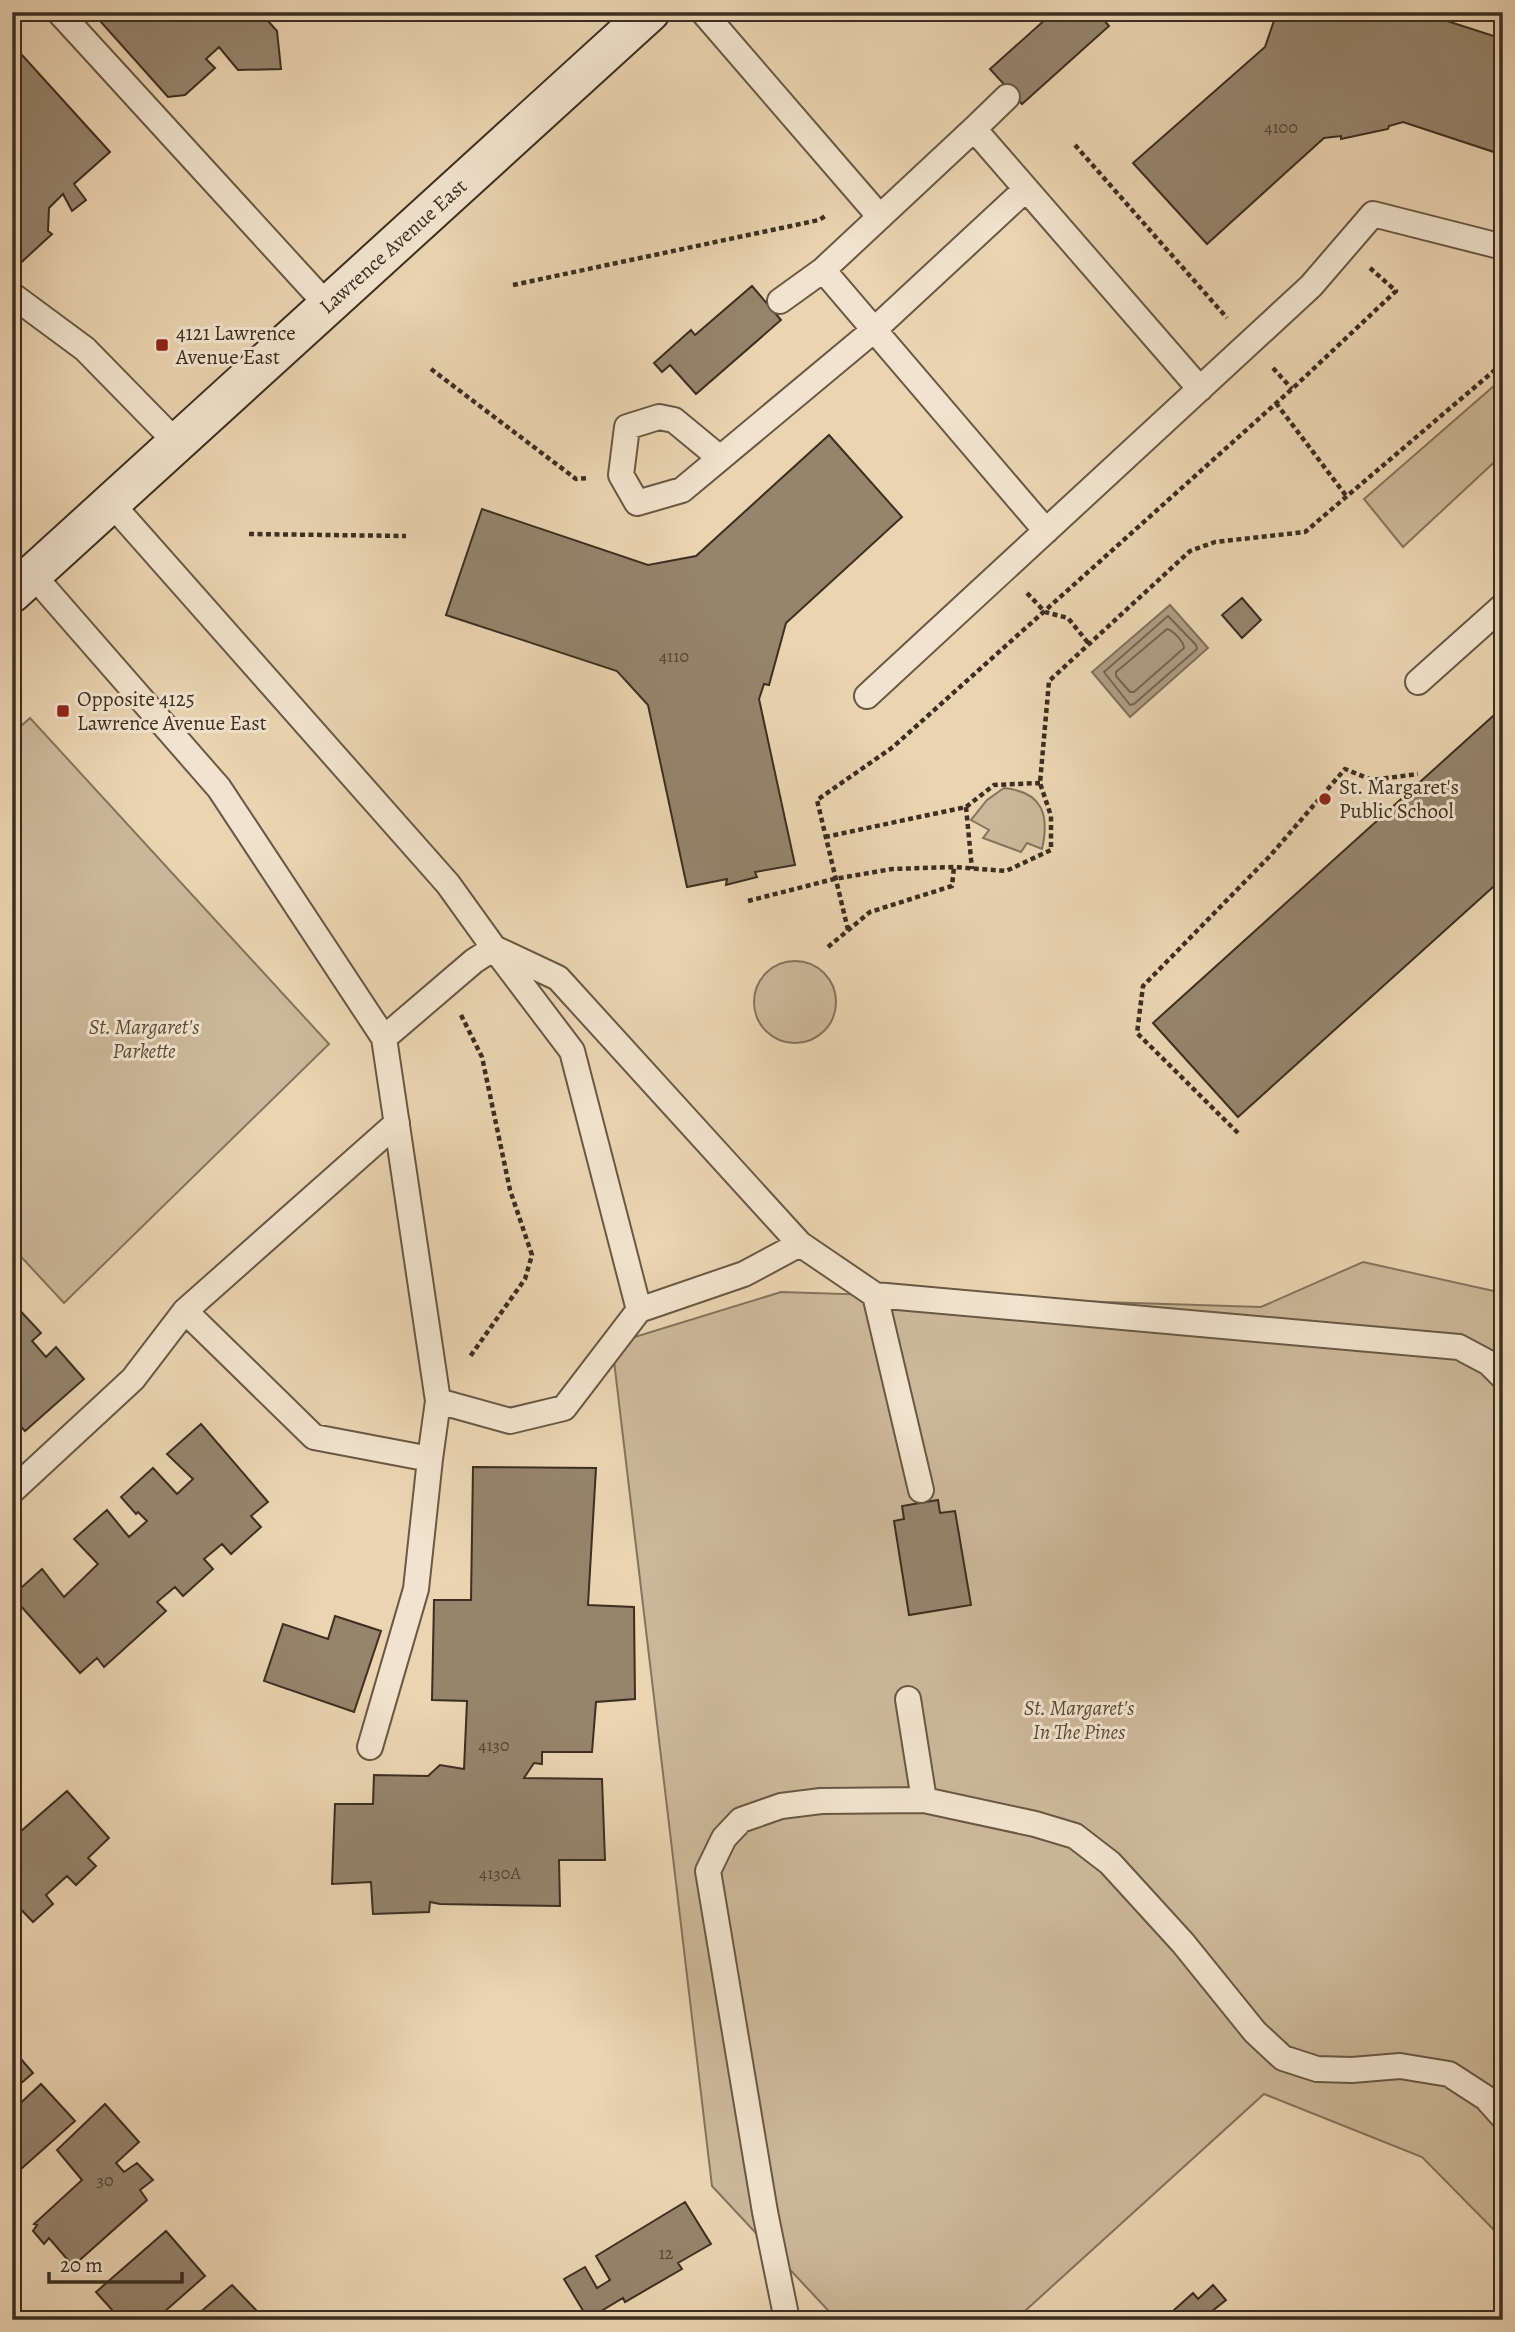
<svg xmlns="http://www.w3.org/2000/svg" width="1515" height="2332" font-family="Alegreya,serif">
<rect width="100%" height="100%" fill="#ead4b2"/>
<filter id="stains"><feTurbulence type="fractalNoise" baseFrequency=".00286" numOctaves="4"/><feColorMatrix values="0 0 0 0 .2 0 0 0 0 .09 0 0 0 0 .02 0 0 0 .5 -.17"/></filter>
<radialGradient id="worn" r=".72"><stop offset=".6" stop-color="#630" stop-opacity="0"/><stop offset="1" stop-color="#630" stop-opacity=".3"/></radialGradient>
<!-- green -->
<path fill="#ccb899" stroke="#84735d" stroke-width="2" d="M 1503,378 L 1503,454 L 1403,547 L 1364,499 Z
M 30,718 L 329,1044 L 64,1303 L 12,1247 L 12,734 Z
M 1004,788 C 1042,792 1050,814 1042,849 L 1027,843 L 1021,852 L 983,838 L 989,830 L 971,820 L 987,800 Z
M754 1002a41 41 0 1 1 82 0a41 41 0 1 1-82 0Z
M 1363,1262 L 1503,1293 L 1503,2239 L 1422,2157 L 1264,2094 L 1015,2320 L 837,2320 L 712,2186 L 612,1344 L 781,1292 L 1261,1307 Z"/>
<!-- water -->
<path fill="#af9c81" stroke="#81705b" stroke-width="2" d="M 1170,605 L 1208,648 L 1130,717 L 1092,672 Z"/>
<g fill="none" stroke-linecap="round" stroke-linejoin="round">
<!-- shore -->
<path stroke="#766551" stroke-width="2" d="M 1168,616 L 1196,645 L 1197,649 L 1134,704 L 1130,705 L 1104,672 Z
M 1167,629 C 1173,630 1184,642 1184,648 L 1134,692 L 1130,692 L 1116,676 L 1116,672 Z"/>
</g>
<!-- building -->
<path fill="#96846c" stroke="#3c2e21" stroke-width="2" d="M 92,12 L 260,12 L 277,31 L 281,69 L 238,70 L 219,47 L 206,59 L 215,68 L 185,95 L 168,97 Z
M 1097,12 L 1109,26 L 1022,104 L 990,69 L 1047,18 L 1042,13 Z
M 1277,12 L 1419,12 L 1503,39 L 1503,155 L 1403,122 L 1389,126 L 1388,129 L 1341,139 L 1341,136 L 1324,138 L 1207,244 L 1133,163 L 1265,47 Z
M 12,44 L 110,152 L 74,184 L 86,200 L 72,211 L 63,194 L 49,208 L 48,231 L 52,234 L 14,269 L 12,267 Z
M 752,286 L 781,320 L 696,394 L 670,365 L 662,372 L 654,363 L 691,330 L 695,335 Z
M 829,435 L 902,517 L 786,623 L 769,685 L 764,684 L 759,699 L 795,865 L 755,872 L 757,877 L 726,885 L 727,879 L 687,887 L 648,705 L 617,671 L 446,615 L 482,509 L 648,565 L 696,556 Z
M 1242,598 L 1261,620 L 1242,638 L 1222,615 Z
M 1503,707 L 1503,878 L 1238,1117 L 1153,1023 Z
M 12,1302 L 41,1333 L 32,1341 L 46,1357 L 56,1347 L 84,1379 L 25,1431 L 12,1417 Z
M 201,1424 L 268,1502 L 251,1516 L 261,1527 L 231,1554 L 222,1544 L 204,1559 L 213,1569 L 183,1596 L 175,1587 L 157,1602 L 166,1611 L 104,1667 L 97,1658 L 80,1673 L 12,1596 L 42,1569 L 64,1597 L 98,1564 L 74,1539 L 107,1510 L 129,1537 L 147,1521 L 138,1512 L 136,1514 L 121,1497 L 153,1468 L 177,1494 L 193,1479 L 167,1454 Z
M 473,1467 L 596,1468 L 588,1605 L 634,1607 L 635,1699 L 596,1702 L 592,1752 L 542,1752 L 542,1764 L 534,1763 L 524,1778 L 602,1779 L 605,1860 L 559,1860 L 560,1906 L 440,1904 L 430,1902 L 429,1912 L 373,1914 L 371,1882 L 332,1884 L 335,1804 L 373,1804 L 374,1775 L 428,1776 L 440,1765 L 464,1769 L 467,1701 L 432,1700 L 434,1600 L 471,1600 Z
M 938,1500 L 940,1513 L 955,1511 L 971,1605 L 909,1615 L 894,1521 L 904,1519 L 902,1506 Z
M 335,1616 L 381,1631 L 354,1712 L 264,1681 L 283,1624 L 328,1639 Z
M 12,1759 L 19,1766 L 12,1773 Z
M 67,1791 L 109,1838 L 88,1858 L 96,1866 L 76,1885 L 67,1876 L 46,1895 L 53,1904 L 33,1922 L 12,1900 L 12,1839 Z
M 14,2051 L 33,2073 L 12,2091 L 12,2053 Z
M 41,2084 L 75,2121 L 12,2177 L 12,2108 L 13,2110 Z
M 105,2104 L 139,2142 L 116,2163 L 124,2172 L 137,2163 L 153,2180 L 140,2190 L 147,2200 L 73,2266 L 49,2238 L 44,2244 L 33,2231 L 37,2225 L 34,2224 L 82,2180 L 57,2150 Z
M 685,2202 L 711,2244 L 678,2263 L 682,2269 L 625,2302 L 623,2298 L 588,2319 L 564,2279 L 585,2267 L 597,2288 L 610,2280 L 596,2256 Z
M 166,2231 L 205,2276 L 155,2320 L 121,2320 L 96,2292 Z
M 232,2285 L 257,2311 L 249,2315 L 252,2320 L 191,2320 Z
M 1213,2285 L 1226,2300 L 1211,2312 L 1218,2320 L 1163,2320 L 1193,2293 L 1198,2299 Z"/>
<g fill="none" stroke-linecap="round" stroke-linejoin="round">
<!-- lane casing -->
<g stroke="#685845" stroke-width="28">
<path id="lane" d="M 59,12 L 328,306
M 703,12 L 880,217
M 974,129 L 1007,97
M 12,295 L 85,349 L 177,443
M 780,301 L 823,270
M 720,458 L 674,420 L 659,417 L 627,427 L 621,475 L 637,503 L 682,490 L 874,330 L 1026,189
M 111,503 L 448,884 L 494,948 L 558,978 L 800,1244 L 875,1295 L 921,1490
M 1046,531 L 823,270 L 974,129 L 1200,389
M 33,575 L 219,788 L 384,1038 L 438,1401 L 510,1421 L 564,1408 L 639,1310 L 744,1274 L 800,1244
M 1418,682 L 1503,606
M 867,696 L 1311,286 L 1373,214 L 1503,247
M 384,1038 L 474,961 L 494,948 L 572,1051 L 639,1310
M 875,1295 L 1459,1347 L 1489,1363 L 1503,1377
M 185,1311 L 314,1437 L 430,1459 L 416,1589 L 370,1747
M 430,1459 L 438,1401
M 12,1491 L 133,1379 L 185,1311 L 397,1123
M 924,1800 L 1035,1824 L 1075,1836 L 1110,1863 L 1183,1943 L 1255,2032 L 1283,2058 L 1317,2069 L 1352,2070 L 1400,2066 L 1449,2074 L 1486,2098 L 1503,2117
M 787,2320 L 765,2212 L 708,1871 L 724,1838 L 741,1820 L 781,1806 L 821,1801 L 924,1800 L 908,1699"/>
</g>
<!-- secondary casing -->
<g stroke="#3c2e21" stroke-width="42">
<path id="secondary" d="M 12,593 L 650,12"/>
</g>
<!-- path -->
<path stroke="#3c2e21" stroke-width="4.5" stroke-dasharray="5 3.5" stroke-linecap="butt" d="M 1075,145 L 1227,318
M 513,285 L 819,220 L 827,215
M 1273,368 L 1292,389
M 431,369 L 576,479 L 588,478
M 1276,403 L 1347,497
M 249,534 L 406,536
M 1027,593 L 1045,612 L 1068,618 L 1089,644
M 966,807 L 972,869
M 825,837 L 966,807 L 994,785 L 1040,783
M 748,901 L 834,879 L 892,869 L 954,867 L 1006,871 L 1051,850 L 1051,816 L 1040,783 L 1049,681 L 1190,551 L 1215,542 L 1305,532 L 1503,363
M 848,930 L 817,800 L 893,747 L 1292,389 L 1396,291 L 1370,268
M 828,947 L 870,912 L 952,886 L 954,867
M 461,1015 L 482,1057 L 510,1190 L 532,1255 L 525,1279 L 469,1358
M 1238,1133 L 1137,1033 L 1143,986 L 1269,857 L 1345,769 L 1372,780 L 1418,774"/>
<!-- lane -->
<use href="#lane" stroke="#f1e3cd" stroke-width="24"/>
<!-- secondary -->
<use href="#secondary" stroke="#f1e3cd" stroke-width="38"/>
</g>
<!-- markers -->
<g fill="#8f2418" stroke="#f1e3cd" stroke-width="2.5">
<rect x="155" y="338" width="14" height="14" rx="3.5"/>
<rect x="56" y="704" width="14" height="14" rx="3.5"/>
<circle cx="1325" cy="799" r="7"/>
</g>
<g text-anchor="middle" stroke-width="6" stroke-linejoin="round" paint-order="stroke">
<!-- number labels -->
<g font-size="18" fill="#524434">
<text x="1281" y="133">4100</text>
<text x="674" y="662">4110</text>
<text x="494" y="1751">4130</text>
<text x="500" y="1879">4130A</text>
<text x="105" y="2186">30</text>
<text x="666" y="2259">12</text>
</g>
<!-- street labels -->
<g font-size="21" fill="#3c2e21" stroke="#f1e3cd">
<text transform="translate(393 246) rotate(-42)" y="7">Lawrence Avenue East</text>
</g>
<!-- poi labels -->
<g font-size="21" fill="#3c2e21" stroke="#f1e3cd" text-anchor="start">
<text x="176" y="340">4121 Lawrence<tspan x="176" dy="24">Avenue East</tspan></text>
<text x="77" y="706">Opposite 4125<tspan x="77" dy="24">Lawrence Avenue East</tspan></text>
<text x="1339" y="794">St. Margaret's<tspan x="1339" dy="24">Public School</tspan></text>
</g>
<!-- park labels -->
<g font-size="21" font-style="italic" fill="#594a39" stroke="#f1e3cd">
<text x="144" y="1034">St. Margaret's<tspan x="144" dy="24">Parkette</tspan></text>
<text x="1079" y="1715">St. Margaret's<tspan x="1079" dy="24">In The Pines</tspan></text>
</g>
</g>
<!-- margin -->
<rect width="1515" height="2332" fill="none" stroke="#ead4b2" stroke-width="42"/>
<rect x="14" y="14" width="1487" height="2304" fill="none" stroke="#3c2e21" stroke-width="3.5"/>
<rect x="21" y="21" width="1473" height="2290" fill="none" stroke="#3c2e21" stroke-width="2"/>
<!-- scale -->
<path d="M49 2272v10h133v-10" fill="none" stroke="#3c2e21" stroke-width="3.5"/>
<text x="60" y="2272" font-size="21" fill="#3c2e21" stroke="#f1e3cd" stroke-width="5" paint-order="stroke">20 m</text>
<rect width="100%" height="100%" filter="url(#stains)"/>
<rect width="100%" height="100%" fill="url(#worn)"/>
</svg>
